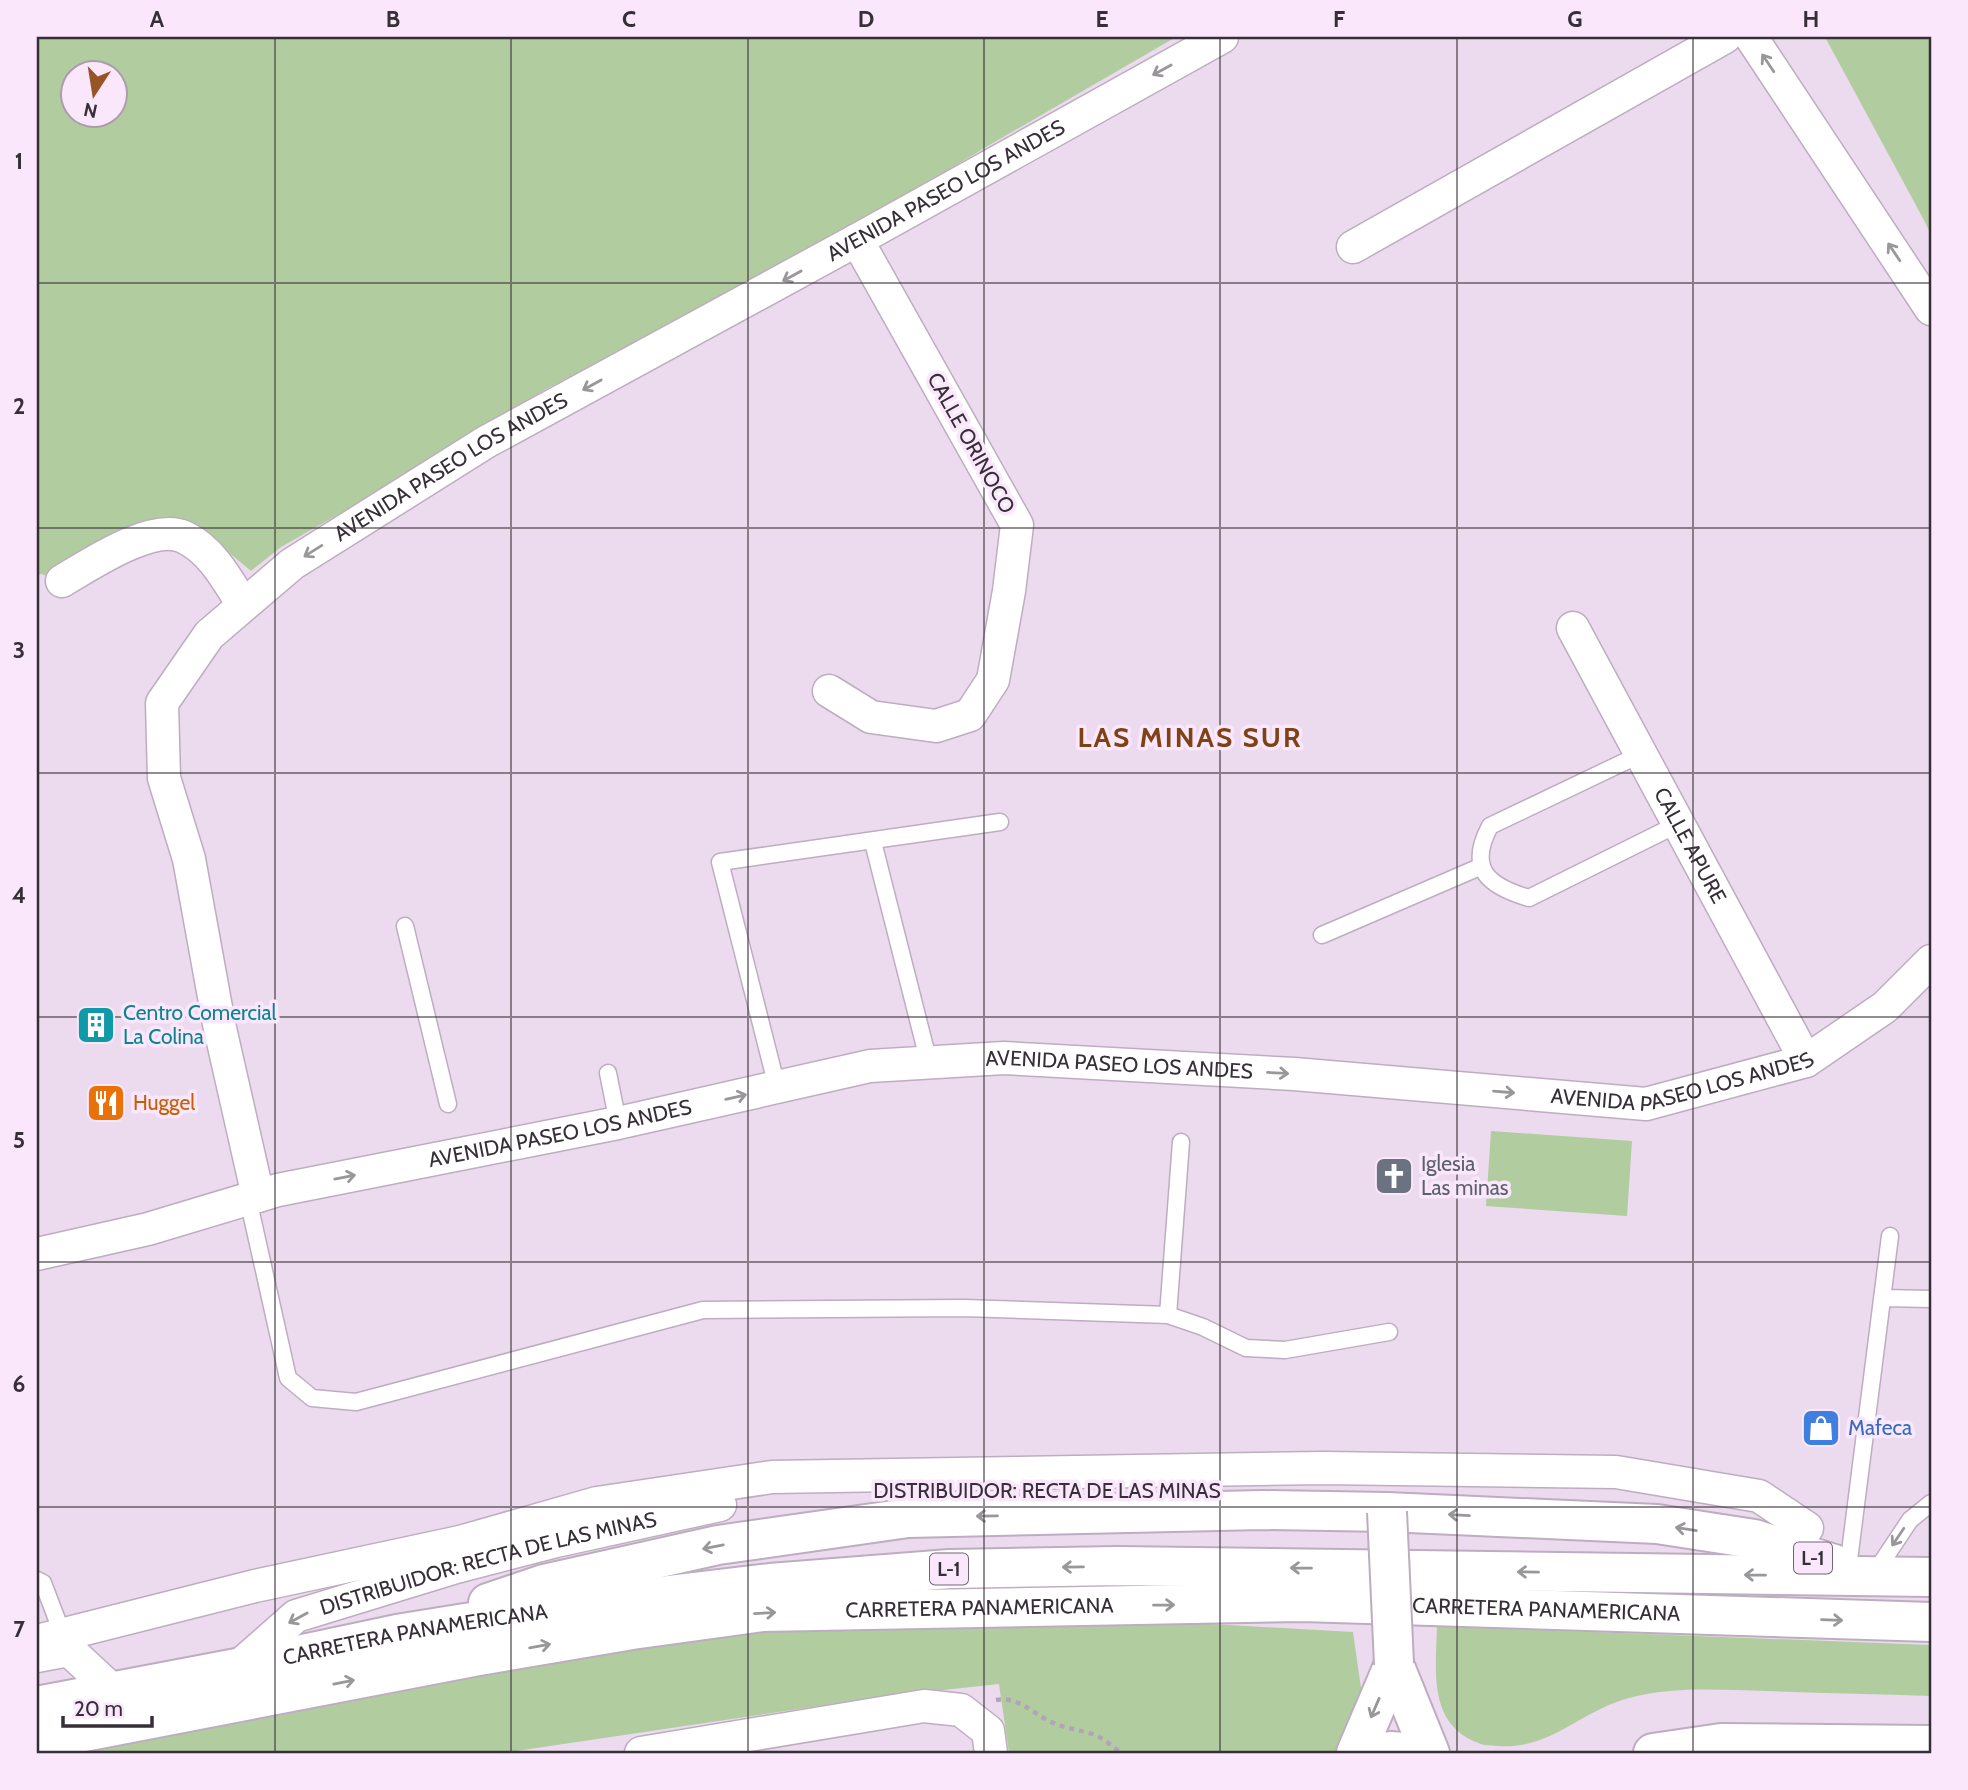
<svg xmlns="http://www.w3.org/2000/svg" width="1968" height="1790" font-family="Cabin,sans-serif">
<rect width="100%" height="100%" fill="#ecdaee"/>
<!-- green -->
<path fill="#b1cda0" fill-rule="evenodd" d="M 37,37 L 1176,37 L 986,147 L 882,210 L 673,325 L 546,389 L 399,480 L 281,547 L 251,571 L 209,536 L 183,536 L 62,581 L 41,574 L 37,576 ZM 74,74 L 116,74 L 116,116 L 74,116 Z
M 1825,37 L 1931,37 L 1931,235 L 1925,222 Z
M 1491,1131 L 1632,1141 L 1627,1216 L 1486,1206 Z
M 1194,1623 L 1353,1632 L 1363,1702 L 1334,1753 L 1009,1753 L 999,1684 L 879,1697 L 503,1753 L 50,1753 L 569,1657 L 812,1624 Z
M 1437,1626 L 1931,1645 L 1931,1696 C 1876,1694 1821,1693 1767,1691 C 1720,1690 1674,1686 1629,1698 C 1580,1711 1551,1750 1497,1746 C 1492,1745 1486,1746 1481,1744 C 1427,1726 1436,1671 1437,1626 Z"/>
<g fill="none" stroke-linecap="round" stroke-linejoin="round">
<!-- lane casing -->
<g stroke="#beadc0" stroke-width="19">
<path id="lane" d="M 1641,754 L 1490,826 C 1467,869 1488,886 1529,898 L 1678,824
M 873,842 L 929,1063
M 405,926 L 448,1104
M 1322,935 L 1482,866
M 608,1073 L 618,1123
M 777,1087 L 720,862 L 1000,822
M 248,1199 L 288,1378 L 312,1398 L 356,1402 L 703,1310 L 964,1308 L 1168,1315 L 1203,1327 L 1246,1348 L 1285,1350 L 1389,1332
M 1883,1298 L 1931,1299
M 1168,1315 L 1181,1142
M 1849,1560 L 1890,1236
M 1874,1574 L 1910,1520 L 1931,1503
M 37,1580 L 43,1583 L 64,1638"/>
</g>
<!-- street casing -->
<g stroke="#beadc0" stroke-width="35">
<g id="street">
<path d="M 1751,37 L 1931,309"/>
<path d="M 1353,247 L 1725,37"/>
<path d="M 62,581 C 89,565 153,522 184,537 C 212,550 228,581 243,605"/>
<path id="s1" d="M 1573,628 L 1806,1061"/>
<path d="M 829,691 L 871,717 L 936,726 L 970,715 L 993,680 L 1009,591 L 1017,525 L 857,240"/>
<path id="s2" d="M 258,1196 L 219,1024 L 189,859 L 164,778 L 162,703 L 209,635 L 292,564 L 486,442 L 857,240 L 1222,37"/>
<path id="s3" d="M 37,1254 L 148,1229 L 278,1190 L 618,1123 L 870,1066 L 1004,1058 L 1294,1074 L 1646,1104 L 1806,1061 L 1885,1007 L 1931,961"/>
<path d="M 37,1641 L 255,1586 L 460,1542 L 597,1503 L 772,1477 L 1323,1468 L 1616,1472 L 1759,1496 L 1807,1528"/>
<path d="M 37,1656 L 69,1650 L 112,1690"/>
<path id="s4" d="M 237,1668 L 296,1616 L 456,1567 L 556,1541 L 720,1505"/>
<path d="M 641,1753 L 924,1706 L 961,1710 L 988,1731 L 991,1753"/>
</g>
</g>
<!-- primary casing -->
<g stroke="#beadc0" stroke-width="42">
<g id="primary">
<path d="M 488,1603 L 544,1584 L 718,1545 L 908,1518 L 1263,1510 L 1387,1512 L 1657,1524 L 1754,1539 L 1834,1564"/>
<path d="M 1394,1664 L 1430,1753"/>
<path id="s5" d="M 37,1706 L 237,1668 L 397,1634 L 465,1623 L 635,1599 L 770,1583 L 950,1569 L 1118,1566 L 1931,1577"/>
<path id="s6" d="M 37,1741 L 473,1657 L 632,1630 L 762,1612 L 1303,1602 L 1931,1622"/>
<path d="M 1356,1753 L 1394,1664"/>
<path d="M 1379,1753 L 1391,1751 L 1414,1753"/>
<path d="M 1653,1753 L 1721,1743 L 1931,1745"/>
</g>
</g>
<!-- path -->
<path stroke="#b2a4b4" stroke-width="4.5" stroke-dasharray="5 5" stroke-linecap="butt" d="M 996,1700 C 1017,1696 1033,1713 1051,1722 C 1064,1728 1076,1729 1089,1733 C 1101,1736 1111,1745 1121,1753"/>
<!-- lane -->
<use href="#lane" stroke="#fff" stroke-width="16"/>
<!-- street -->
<use href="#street" stroke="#fff" stroke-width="32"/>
<!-- primary -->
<use href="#primary" stroke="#fff" stroke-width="38"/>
<!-- primary-bridge casing -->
<g stroke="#beadc0" stroke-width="42" stroke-linecap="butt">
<path id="primary-bridge" d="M 1387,1512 L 1394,1664"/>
</g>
<!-- primary-bridge -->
<use href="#primary-bridge" stroke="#fff" stroke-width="38"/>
</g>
<!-- one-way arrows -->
<defs><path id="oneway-shaft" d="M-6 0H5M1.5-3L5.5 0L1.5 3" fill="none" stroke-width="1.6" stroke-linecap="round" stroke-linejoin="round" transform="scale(1.75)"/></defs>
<g stroke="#9a979b">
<use href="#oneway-shaft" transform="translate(1768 63) rotate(-124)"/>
<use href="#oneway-shaft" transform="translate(1162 70) rotate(151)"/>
<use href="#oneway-shaft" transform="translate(1894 252) rotate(-124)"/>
<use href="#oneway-shaft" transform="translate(792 276) rotate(151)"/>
<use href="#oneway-shaft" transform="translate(592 385) rotate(151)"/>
<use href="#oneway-shaft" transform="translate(313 551) rotate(148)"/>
<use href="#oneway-shaft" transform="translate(1278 1073) rotate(3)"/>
<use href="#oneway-shaft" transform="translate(1504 1092) rotate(5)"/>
<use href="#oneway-shaft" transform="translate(736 1097) rotate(-13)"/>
<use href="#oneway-shaft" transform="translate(345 1177) rotate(-11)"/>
<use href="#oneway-shaft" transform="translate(1459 1515) rotate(-177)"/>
<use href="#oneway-shaft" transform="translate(987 1516) rotate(179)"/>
<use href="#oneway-shaft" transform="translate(1686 1529) rotate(-171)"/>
<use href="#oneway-shaft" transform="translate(1898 1537) rotate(124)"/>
<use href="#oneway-shaft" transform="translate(713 1547) rotate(169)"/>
<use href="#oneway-shaft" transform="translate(1073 1567) rotate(179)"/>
<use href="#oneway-shaft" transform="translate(1301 1568) rotate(-179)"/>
<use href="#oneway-shaft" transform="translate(1528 1572) rotate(-179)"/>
<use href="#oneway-shaft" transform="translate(1755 1575) rotate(-179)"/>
<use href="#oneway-shaft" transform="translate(1164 1605) rotate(-1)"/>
<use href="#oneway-shaft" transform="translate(765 1613) rotate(-3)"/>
<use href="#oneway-shaft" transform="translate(298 1618) rotate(151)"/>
<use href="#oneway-shaft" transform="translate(1832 1620) rotate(2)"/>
<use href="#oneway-shaft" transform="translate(540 1646) rotate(-10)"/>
<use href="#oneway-shaft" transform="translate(344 1682) rotate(-11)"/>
<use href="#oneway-shaft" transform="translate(1375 1708) rotate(113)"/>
</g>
<!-- grid -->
<path fill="none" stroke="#362f37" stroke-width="2" stroke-opacity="0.55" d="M 275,37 L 275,1753M 511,37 L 511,1753M 748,37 L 748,1753M 984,37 L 984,1753M 1220,37 L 1220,1753M 1457,37 L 1457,1753M 1693,37 L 1693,1753M 37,283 L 1931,283M 37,528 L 1931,528M 37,773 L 1931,773M 37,1017 L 1931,1017M 37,1262 L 1931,1262M 37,1507 L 1931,1507"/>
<!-- icons -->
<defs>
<g id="building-square" transform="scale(2.0125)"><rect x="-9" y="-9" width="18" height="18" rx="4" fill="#0f9aa8" stroke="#fae7fc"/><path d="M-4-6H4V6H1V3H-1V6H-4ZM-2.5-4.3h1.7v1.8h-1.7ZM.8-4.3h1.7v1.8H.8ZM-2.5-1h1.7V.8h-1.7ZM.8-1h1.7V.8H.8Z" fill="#fff"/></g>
<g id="restaurant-square" transform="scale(2.0125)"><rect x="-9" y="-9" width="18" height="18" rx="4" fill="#e8710a" stroke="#fae7fc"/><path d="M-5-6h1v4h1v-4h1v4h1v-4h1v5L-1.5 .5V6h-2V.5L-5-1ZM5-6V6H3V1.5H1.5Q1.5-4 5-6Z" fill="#fff"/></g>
<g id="church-square" transform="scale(2.0125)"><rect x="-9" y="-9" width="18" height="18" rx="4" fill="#6b7280" stroke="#fae7fc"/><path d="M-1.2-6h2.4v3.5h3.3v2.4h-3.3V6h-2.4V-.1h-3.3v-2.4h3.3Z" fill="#fff"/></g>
<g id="shop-square" transform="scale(2.0125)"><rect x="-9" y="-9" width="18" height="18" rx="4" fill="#3f7fe0" stroke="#fae7fc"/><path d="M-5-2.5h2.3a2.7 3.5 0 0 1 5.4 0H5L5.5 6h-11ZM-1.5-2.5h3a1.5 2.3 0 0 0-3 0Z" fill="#fff"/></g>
</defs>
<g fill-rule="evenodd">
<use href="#building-square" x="96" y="1025"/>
<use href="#restaurant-square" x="106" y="1103"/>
<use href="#church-square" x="1394" y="1176"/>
<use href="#shop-square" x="1821" y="1428"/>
</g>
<g text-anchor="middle" stroke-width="7" stroke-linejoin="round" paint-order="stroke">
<!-- shield labels -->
<g fill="#fae7fc" stroke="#716672" stroke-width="2">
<rect x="1794" y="1542.5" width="38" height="31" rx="5"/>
<rect x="930" y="1553.5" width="38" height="31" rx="5"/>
</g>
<g font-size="19" font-weight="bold" fill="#362f37">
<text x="1813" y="1565">L-1</text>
<text x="949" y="1576">L-1</text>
</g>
<!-- street labels -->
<g font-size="21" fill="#362f37" stroke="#fae7fc">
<text dy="7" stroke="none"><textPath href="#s2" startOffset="1449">AVENIDA PASEO LOS ANDES</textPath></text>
<text transform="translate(971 443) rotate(61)" y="7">CALLE ORINOCO</text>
<text dy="7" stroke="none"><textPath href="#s2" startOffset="882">AVENIDA PASEO LOS ANDES</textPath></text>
<text dy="7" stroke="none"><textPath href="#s1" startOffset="247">CALLE APURE</textPath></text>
<text dy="7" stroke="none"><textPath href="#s3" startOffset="1104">AVENIDA PASEO LOS ANDES</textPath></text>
<text dy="7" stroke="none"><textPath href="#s3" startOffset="1671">AVENIDA PASEO LOS ANDES</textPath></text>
<text dy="7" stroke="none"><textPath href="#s3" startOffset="537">AVENIDA PASEO LOS ANDES</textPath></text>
<text x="1047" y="1498">DISTRIBUIDOR: RECTA DE LAS MINAS</text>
<text dy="7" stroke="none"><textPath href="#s4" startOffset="278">DISTRIBUIDOR: RECTA DE LAS MINAS</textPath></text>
<text dy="7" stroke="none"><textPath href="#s6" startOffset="954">CARRETERA PANAMERICANA</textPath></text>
<text dy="7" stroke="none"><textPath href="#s6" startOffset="1521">CARRETERA PANAMERICANA</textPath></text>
<text dy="7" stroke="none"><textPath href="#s5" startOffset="385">CARRETERA PANAMERICANA</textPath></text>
</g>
<!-- culture labels -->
<g font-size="21" fill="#0d838f" stroke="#fae7fc" text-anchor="start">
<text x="123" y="1020">Centro Comercial<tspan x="123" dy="24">La Colina</tspan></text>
</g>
<!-- food labels -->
<g font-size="21" fill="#c56008" stroke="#fae7fc" text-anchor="start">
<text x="133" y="1110">Huggel</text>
</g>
<!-- worship labels -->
<g font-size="21" fill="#5b616d" stroke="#fae7fc" text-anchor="start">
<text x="1421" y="1171">Iglesia<tspan x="1421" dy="24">Las minas</tspan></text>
</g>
<!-- shop labels -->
<g font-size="21" fill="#366cbe" stroke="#fae7fc" text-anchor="start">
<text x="1848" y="1435">Mafeca</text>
</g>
<!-- district labels -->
<g font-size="28" font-weight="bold" letter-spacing="2" fill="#7e4214" stroke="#fae7fc">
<text x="1190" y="747">LAS MINAS SUR</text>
</g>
</g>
<!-- border -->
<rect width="1968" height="1790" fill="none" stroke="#fae7fc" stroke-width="77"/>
<!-- north arrow -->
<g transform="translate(94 94) rotate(192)"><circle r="33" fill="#fae7fc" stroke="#ac9dad" stroke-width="2"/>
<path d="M0-5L12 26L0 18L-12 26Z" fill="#975424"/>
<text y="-10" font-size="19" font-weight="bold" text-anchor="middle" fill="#362f37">N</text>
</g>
<!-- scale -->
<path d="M63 1716v10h89v-10" fill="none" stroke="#362f37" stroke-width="3.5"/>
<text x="74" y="1716" font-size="21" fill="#362f37" stroke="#fae7fc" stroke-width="5" paint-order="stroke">20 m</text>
<rect x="38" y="38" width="1892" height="1714" fill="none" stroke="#362f37" stroke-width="2.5"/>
<g font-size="23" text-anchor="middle" font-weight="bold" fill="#362f37">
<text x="157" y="27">A</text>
<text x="393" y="27">B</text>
<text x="629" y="27">C</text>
<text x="866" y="27">D</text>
<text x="1102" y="27">E</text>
<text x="1339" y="27">F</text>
<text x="1575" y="27">G</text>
<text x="1811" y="27">H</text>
<text x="19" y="169">1</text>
<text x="19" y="414">2</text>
<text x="19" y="658">3</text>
<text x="19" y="903">4</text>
<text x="19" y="1148">5</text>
<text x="19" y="1392">6</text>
<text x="19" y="1637">7</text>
</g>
</svg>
